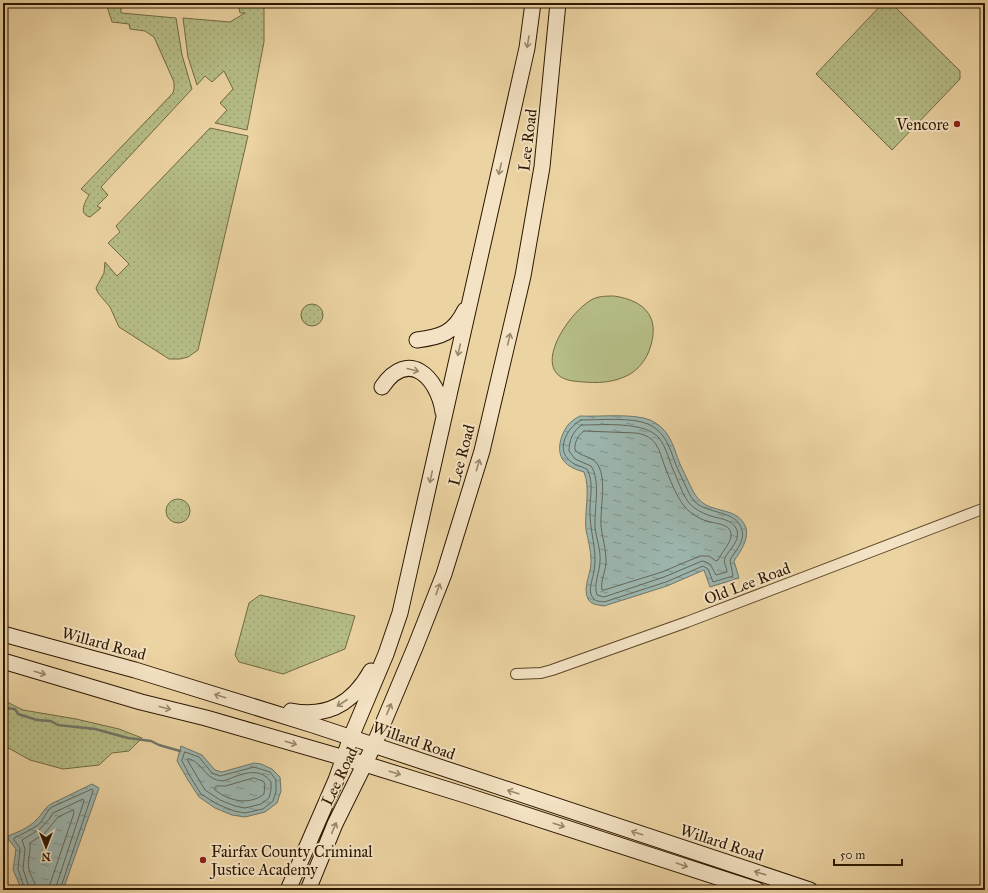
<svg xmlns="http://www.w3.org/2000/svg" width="988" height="893" font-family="'IM FELL Great Primer',serif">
<defs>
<pattern id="grass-dots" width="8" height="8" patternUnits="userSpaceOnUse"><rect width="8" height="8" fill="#b6bd86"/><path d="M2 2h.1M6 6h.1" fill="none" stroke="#9da272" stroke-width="1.8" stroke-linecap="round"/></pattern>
<pattern id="water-ripples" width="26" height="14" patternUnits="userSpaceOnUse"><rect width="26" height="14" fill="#9cb6af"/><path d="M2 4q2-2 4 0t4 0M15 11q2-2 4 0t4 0" fill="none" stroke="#7f938c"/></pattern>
</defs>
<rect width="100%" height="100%" fill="#ecd3a2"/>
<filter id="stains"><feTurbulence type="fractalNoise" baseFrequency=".005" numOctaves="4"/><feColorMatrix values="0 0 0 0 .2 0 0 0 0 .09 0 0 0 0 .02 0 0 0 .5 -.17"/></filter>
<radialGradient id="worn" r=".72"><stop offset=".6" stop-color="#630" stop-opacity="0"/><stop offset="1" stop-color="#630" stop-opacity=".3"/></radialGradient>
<!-- grass -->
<path fill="url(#grass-dots)" stroke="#716a43" d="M 106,3 L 117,3 L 117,7 L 121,7 L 121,13 L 176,18 L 182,55 L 192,89 L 101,187 L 108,195 L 97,206 L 101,208 L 90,217 C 78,214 85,202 89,195 L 81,189 L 173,93 L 174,89 L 174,82 L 154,37 L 145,31 L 130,29 L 129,24 L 112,22 Z
M 238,3 L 264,3 L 264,42 L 247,130 L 215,123 L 227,110 L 220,103 L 233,89 L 224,71 L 212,82 L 205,76 L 197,85 L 188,57 L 183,18 L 230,22 L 245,13 L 240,13 Z
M 883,3 L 891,3 L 960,71 L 960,79 L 892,150 L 816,74 Z
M 210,128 L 248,136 L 198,350 L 188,357 L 180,359 L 169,359 L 119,327 L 110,307 L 98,293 L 96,288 L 104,273 L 105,262 L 117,276 L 129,264 L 108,243 L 120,232 L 116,226 Z
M301 315a11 11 0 1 1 22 0a11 11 0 1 1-22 0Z
M166 511a12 12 0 1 1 24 0a12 12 0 1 1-24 0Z
M 260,595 L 355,616 L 345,649 L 283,674 L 239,662 L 235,655 L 249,603 Z
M 3,700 L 23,710 L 76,719 L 119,729 L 142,738 L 129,751 L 112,753 L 99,765 L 63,769 L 30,760 L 3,745 Z"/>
<!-- park -->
<path fill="#b6bd86" stroke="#716a43" d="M 614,296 C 647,301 661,319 649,351 C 645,362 635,373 624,377 C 608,384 591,383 573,381 C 526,374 570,310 593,299 C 599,296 608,296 614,296 Z"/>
<!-- water -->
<path fill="url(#water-ripples)" stroke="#6f7669" d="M 580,416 C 599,417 633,413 650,420 C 670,429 673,446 680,464 C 683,470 686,477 689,483 C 693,491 696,498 703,503 C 717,513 739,508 746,528 C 749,540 740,552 734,561 L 739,578 L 710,587 L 704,570 L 667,586 L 604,606 C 599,605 591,605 588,599 C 582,586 592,573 591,560 C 591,550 588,540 586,530 C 584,512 591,489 584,472 C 577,470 568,467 563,460 C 556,450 561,434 568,425 C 571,421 576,418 580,416 Z
M 181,746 L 202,755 L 215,770 L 222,772 L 254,763 L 261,764 L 272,769 L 280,777 L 281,791 L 277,803 L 265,812 L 245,817 L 232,815 L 215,808 L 199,797 L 188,780 L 177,761 Z
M 92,784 L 99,788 L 63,890 L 22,890 L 13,870 L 16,849 L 8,839 L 8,836 C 18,832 30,827 36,820 C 42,815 44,808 51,804 Z"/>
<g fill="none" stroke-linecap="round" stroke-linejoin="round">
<!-- shore -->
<path stroke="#646658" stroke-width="1" d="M 581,420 C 599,420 632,417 648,424 C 666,432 670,449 676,465 C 679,472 682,478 685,485 C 688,490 690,497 694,501 C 707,515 736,509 742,530 C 745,542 735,551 730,560 L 733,576 L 713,582 L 708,569 L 703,566 L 666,582 L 604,602 C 601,601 595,602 593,598 C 587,591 593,579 594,571 C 598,551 589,530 590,509 C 590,495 594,482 587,469 C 581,466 573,465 568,459 C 556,447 569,426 581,420 Z
M 582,425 C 602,425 645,421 659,438 C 667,448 669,462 675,474 C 679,483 683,496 690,504 C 695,509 702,513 708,515 C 718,519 732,518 737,530 C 740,542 729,549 725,558 C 723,563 727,568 727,572 L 716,575 C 712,569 712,562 702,561 L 664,577 L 604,597 L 597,595 C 593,584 600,572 600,561 C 601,550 596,538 595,527 C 594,509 601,480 591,466 L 575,459 L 569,451 C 569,441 573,430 582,425 Z
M 584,431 L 636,433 C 657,436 659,450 665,467 C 670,480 676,495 684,506 C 690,513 699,519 707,521 C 715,524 729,523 731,533 C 733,541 721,553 718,560 L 716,561 L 709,556 L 700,556 L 662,572 L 604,590 L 602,590 C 600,580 607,569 606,559 C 606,548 602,537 601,526 C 600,507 607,481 598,465 C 593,456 581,457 575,450 C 574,443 578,435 584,431 Z
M 185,752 L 199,757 L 212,773 L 220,776 L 254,767 L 270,772 L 276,780 L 276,791 L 273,801 L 263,809 L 245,813 L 234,811 L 217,804 L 201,794 L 191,778 L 182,761 Z
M 188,759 L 190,759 C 204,764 205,781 224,781 C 239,775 259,765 271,782 L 271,790 L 269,798 L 261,804 L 245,808 L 235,806 L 220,800 L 205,790 L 188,761 Z
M 254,778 L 263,781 L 265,784 L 264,794 C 249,806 228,801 214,789 L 216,786 L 225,786 Z
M 25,890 L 18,869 L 20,848 L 14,840 L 14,838 C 22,834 31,830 38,825 C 44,820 46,811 52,807 L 92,789 L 93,791 L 60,890
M 30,890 L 23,869 L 25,849 L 22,840 L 40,829 L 50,818 L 53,813 L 83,799 L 84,801 L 55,890
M 36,890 C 36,882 30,876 29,869 C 27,860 31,851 30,843 L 45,833 L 58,817 L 73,810 L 74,813 L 50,884 L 49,890"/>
<!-- stream -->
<path stroke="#6f7669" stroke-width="2.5" d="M 3,708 L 15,709 L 18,714 L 37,720 L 51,721 L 58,725 L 95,729 L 128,738 L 151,741 L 159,745 L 180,751"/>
<!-- street casing -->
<g stroke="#5c4628" stroke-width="12">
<path id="street" d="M 516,674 L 541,673 L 552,670 L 687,622 L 985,508"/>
</g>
<!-- secondary casing -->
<g stroke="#2c1700" stroke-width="17">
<path id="secondary" d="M 417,340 C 441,337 454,333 465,310
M 382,387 C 408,348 438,377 443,412
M 3,634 L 135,670 L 313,725 L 810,890
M 3,661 L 141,702 L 206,718 L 365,764 L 465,795 L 757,890
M 291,711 C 328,718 353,703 371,671
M 288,890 L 336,780 L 351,737 L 386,654 L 400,613 L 527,48 L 533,3
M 308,890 L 335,824 L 374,745 L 416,645 L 444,574 L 482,451 L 523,276 L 542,167 L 558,3"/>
</g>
<!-- street -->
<use href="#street" stroke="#f3e2c3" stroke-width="10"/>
<!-- secondary -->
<use href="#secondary" stroke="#f3e2c3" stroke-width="15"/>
</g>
<!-- one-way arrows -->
<defs><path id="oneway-shaft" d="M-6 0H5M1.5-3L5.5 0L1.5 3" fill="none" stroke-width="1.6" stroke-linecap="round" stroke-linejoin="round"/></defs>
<g stroke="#99876b">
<use href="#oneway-shaft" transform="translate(528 42) rotate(100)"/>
<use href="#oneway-shaft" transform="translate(500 169) rotate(103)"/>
<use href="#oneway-shaft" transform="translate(509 339) rotate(-77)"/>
<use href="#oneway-shaft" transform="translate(459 350) rotate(103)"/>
<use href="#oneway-shaft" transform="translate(413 370) rotate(14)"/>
<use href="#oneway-shaft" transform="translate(478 465) rotate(-74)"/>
<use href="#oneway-shaft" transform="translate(431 477) rotate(102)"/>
<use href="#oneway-shaft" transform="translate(438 589) rotate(-70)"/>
<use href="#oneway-shaft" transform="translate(40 673) rotate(16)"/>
<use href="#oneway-shaft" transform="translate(220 696) rotate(-163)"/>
<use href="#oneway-shaft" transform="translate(342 703) rotate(147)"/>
<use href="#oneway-shaft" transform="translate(165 708) rotate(14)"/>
<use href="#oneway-shaft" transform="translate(389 709) rotate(-67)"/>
<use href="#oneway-shaft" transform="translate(291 743) rotate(16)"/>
<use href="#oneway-shaft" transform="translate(395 773) rotate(17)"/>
<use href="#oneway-shaft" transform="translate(513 792) rotate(-162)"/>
<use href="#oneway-shaft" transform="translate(559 825) rotate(18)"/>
<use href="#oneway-shaft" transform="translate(334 828) rotate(-67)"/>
<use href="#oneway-shaft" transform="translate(637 833) rotate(-162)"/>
<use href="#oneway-shaft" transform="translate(682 865) rotate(19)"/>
<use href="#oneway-shaft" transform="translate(760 873) rotate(-162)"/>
</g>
<!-- markers -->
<g fill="#8f2418" stroke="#f3e2c3" stroke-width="1.5">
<circle cx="957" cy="124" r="4"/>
<circle cx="203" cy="860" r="4"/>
</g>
<g text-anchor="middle" stroke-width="4" stroke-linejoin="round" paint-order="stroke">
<!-- poi labels -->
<g font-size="16" fill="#2c1700" stroke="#f3e2c3" text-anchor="end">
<text x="949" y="130">Vencore</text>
<text x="211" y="857" text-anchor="start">Fairfax County Criminal<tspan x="211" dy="18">Justice Academy</tspan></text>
</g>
<!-- street labels -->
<g font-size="16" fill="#2c1700" stroke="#f3e2c3">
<text transform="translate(527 140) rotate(-83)" y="6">Lee Road</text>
<text transform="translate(461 455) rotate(-75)" y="6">Lee Road</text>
<text transform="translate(747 583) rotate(-21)" y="6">Old Lee Road</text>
<text transform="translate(104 643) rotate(15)" y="6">Willard Road</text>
<text transform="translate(414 740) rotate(19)" y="6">Willard Road</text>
<text transform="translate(339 776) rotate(-64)" y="6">Lee Road</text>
<text transform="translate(722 842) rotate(18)" y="6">Willard Road</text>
</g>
</g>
<!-- margin -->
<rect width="988" height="893" fill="none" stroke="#ecd3a2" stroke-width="16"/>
<rect x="4" y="4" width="980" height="885" fill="none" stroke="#2c1700" stroke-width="2"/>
<rect x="8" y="8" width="972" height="877" fill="none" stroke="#2c1700"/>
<!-- north arrow -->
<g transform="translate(46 847) rotate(180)" stroke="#f3e2c3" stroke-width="3" paint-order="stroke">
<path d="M0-3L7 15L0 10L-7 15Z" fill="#2c1700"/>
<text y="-6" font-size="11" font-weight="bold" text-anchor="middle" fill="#2c1700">N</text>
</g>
<!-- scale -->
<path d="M834 859v6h68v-6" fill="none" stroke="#2c1700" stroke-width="2"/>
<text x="840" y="859" font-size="12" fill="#2c1700" stroke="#f3e2c3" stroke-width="3" paint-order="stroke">50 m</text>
<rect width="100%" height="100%" filter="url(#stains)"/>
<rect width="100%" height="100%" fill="url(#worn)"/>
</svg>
